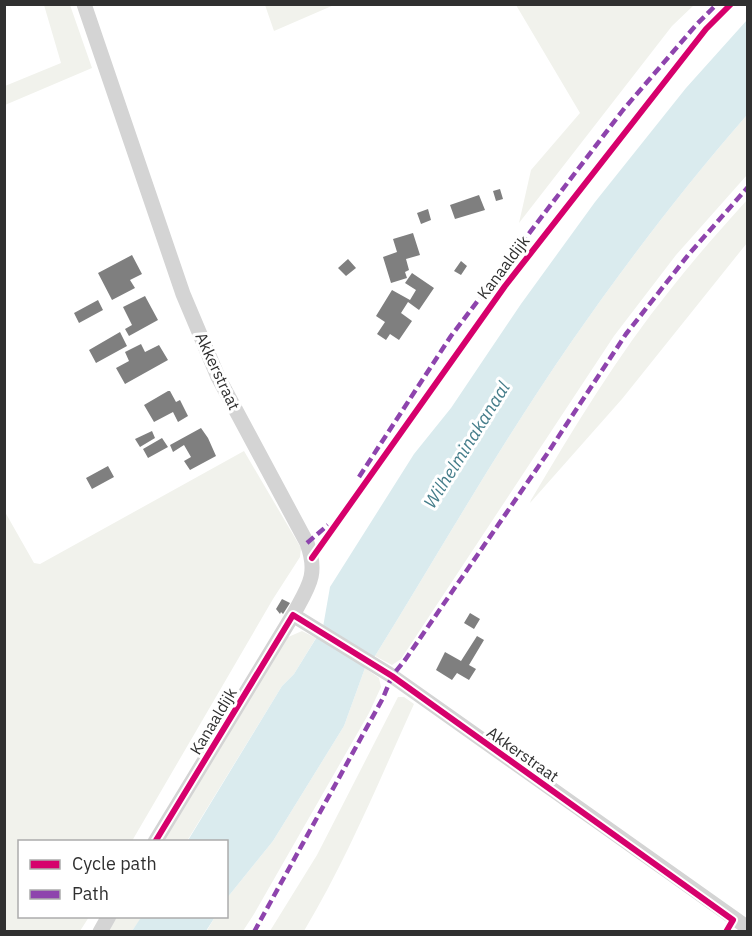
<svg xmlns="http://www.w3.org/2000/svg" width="752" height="936" font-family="'IBM Plex Sans',sans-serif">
<rect width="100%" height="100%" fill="#fff"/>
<!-- green -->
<path fill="#f1f2ec" d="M 44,5 L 70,5 L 92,68 L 5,105 L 5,86 L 61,63 Z
M 265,5 L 265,4 L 334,5 L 274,31 Z
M 516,5 L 694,5 L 672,26 L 519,223 L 531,170 L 580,113 Z
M 747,115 L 747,175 L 676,255 L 614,336 L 401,659 L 392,665 L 375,656 C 440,551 502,442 572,341 C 627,262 684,187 747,115 Z
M 747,200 L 747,243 L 622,399 L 530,503 L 531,500 C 574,428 617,356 670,290 C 694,259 721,229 747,200 Z
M 244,451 L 301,548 L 300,557 L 273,599 L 132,841 L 20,842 L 20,916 L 89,917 L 80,931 L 5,931 L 5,512 L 34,563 L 40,564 Z
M 302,631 L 316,638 L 294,674 L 282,686 L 187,841 L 161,842 L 286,638 Z
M 365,668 L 379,678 L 381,687 L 369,713 L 254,914 L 243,931 L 206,932 L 215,917 L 226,916 L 227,898 L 273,841 L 344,726 Z
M 398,697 L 404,697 L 414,704 C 379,781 347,859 304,931 L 270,931 L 317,855 Z
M 116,917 L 142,917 L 132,931 L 107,932 Z"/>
<!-- water -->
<path fill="#daebee" d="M 747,20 L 747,115 C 684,187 627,262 572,341 C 502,442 440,551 375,656 L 365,668 L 344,726 L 273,841 L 227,898 L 226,842 L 187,842 L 282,686 L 294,674 L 323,627 L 330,587 L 414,454 L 451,408 L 521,304 L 595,202 L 686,88 Z
M 142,916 L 215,916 L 215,917 L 206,931 L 132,931 Z"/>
<!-- building -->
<path fill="#7f7f7f" d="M 500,189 L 503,199 L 496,201 L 493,191 Z
M 479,195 L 485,210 L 455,219 L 450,205 Z
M 428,209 L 431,220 L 421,224 L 417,213 Z
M 413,233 L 420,255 L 406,259 L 409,270 L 405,272 L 407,278 L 391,283 L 383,257 L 397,252 L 393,239 Z
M 132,255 L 142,274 L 130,280 L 135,288 L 112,300 L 98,273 Z
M 348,259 L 356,268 L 346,276 L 338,268 Z
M 461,261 L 467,266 L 461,275 L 454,271 Z
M 412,273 L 434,288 L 419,310 L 408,302 L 401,313 L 412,321 L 399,340 L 390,334 L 386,340 L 377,334 L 385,322 L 376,316 L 392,290 L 410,300 L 416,290 L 405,283 Z
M 145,296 L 158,320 L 129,336 L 125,329 L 132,325 L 123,307 Z
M 98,300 L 103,310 L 79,323 L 74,313 Z
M 120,332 L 127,346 L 96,363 L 89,350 Z
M 141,344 L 145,352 L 159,345 L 168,360 L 125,384 L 116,368 L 129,361 L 125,352 Z
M 168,391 L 170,391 L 176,402 L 180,400 L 188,416 L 178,422 L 173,412 L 154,422 L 144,405 Z
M 201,428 L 208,438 L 216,456 L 190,470 L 184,461 L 191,457 L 184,445 L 173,452 L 170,445 Z
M 152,431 L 155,438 L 140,447 L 135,439 Z
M 162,438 L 168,447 L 148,458 L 143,449 Z
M 108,466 L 114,477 L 92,489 L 86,478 Z
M 282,599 L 290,603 L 283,614 L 281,612 L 280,614 L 276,609 Z
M 470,613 L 480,619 L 474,629 L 464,623 Z
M 477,636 L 484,640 L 469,665 L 476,669 L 469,680 L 457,673 L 452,680 L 436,670 L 445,652 L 461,661 Z"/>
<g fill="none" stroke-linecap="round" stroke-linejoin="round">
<!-- minor -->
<path stroke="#d4d4d4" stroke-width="15" d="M 84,4 L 183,294 L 218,377 L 307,543 C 319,575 308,587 293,615 L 155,842
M 293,615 L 392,676 L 748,928
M 100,932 L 109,916"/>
<!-- quiet -->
<path stroke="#8e44ad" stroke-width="4.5" stroke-dasharray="9 4.5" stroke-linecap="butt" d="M 359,477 L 451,336 L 623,110 L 697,24 L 717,4
M 307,543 L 328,525
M 254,932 L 383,698 L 392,676 L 405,660 L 547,454 L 626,334 L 689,254 L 748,187"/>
<!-- cycleway casing -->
<g stroke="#fff" stroke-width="10">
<path id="cycleway" d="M 312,558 L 505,286 L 706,29 L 731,4
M 155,842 L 293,615 L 392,676 L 733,920 L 726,932"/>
</g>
<!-- cycleway -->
<use href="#cycleway" stroke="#d6006c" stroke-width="6"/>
</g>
<g text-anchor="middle" stroke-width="6" stroke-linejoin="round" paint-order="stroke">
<!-- street labels -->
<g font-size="16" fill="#303030" stroke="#fff">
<text transform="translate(503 267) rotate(-53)" y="6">Kanaaldijk</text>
<text transform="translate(218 371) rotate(65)" y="6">Akkerstraat</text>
<text transform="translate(213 721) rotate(-59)" y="6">Kanaaldijk</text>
<text transform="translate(523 754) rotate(35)" y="6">Akkerstraat</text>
</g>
<!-- water labels -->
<g font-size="18" font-style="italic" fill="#457d8a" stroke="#fff">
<text transform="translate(467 445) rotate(-58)" y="6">Wilhelminakanaal</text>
</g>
</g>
<!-- border -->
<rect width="752" height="936" fill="none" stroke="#303030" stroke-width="12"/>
<!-- legend -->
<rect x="18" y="840" width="210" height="78" fill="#ffffff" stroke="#acacac" stroke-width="1.5"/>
<rect x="30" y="860" width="30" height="9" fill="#d6006c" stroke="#acacac" stroke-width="1.5"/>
<text x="72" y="870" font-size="18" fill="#303030">Cycle path</text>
<rect x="30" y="890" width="30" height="9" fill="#8e44ad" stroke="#acacac" stroke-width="1.5"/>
<text x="72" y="900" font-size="18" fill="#303030">Path</text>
</svg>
